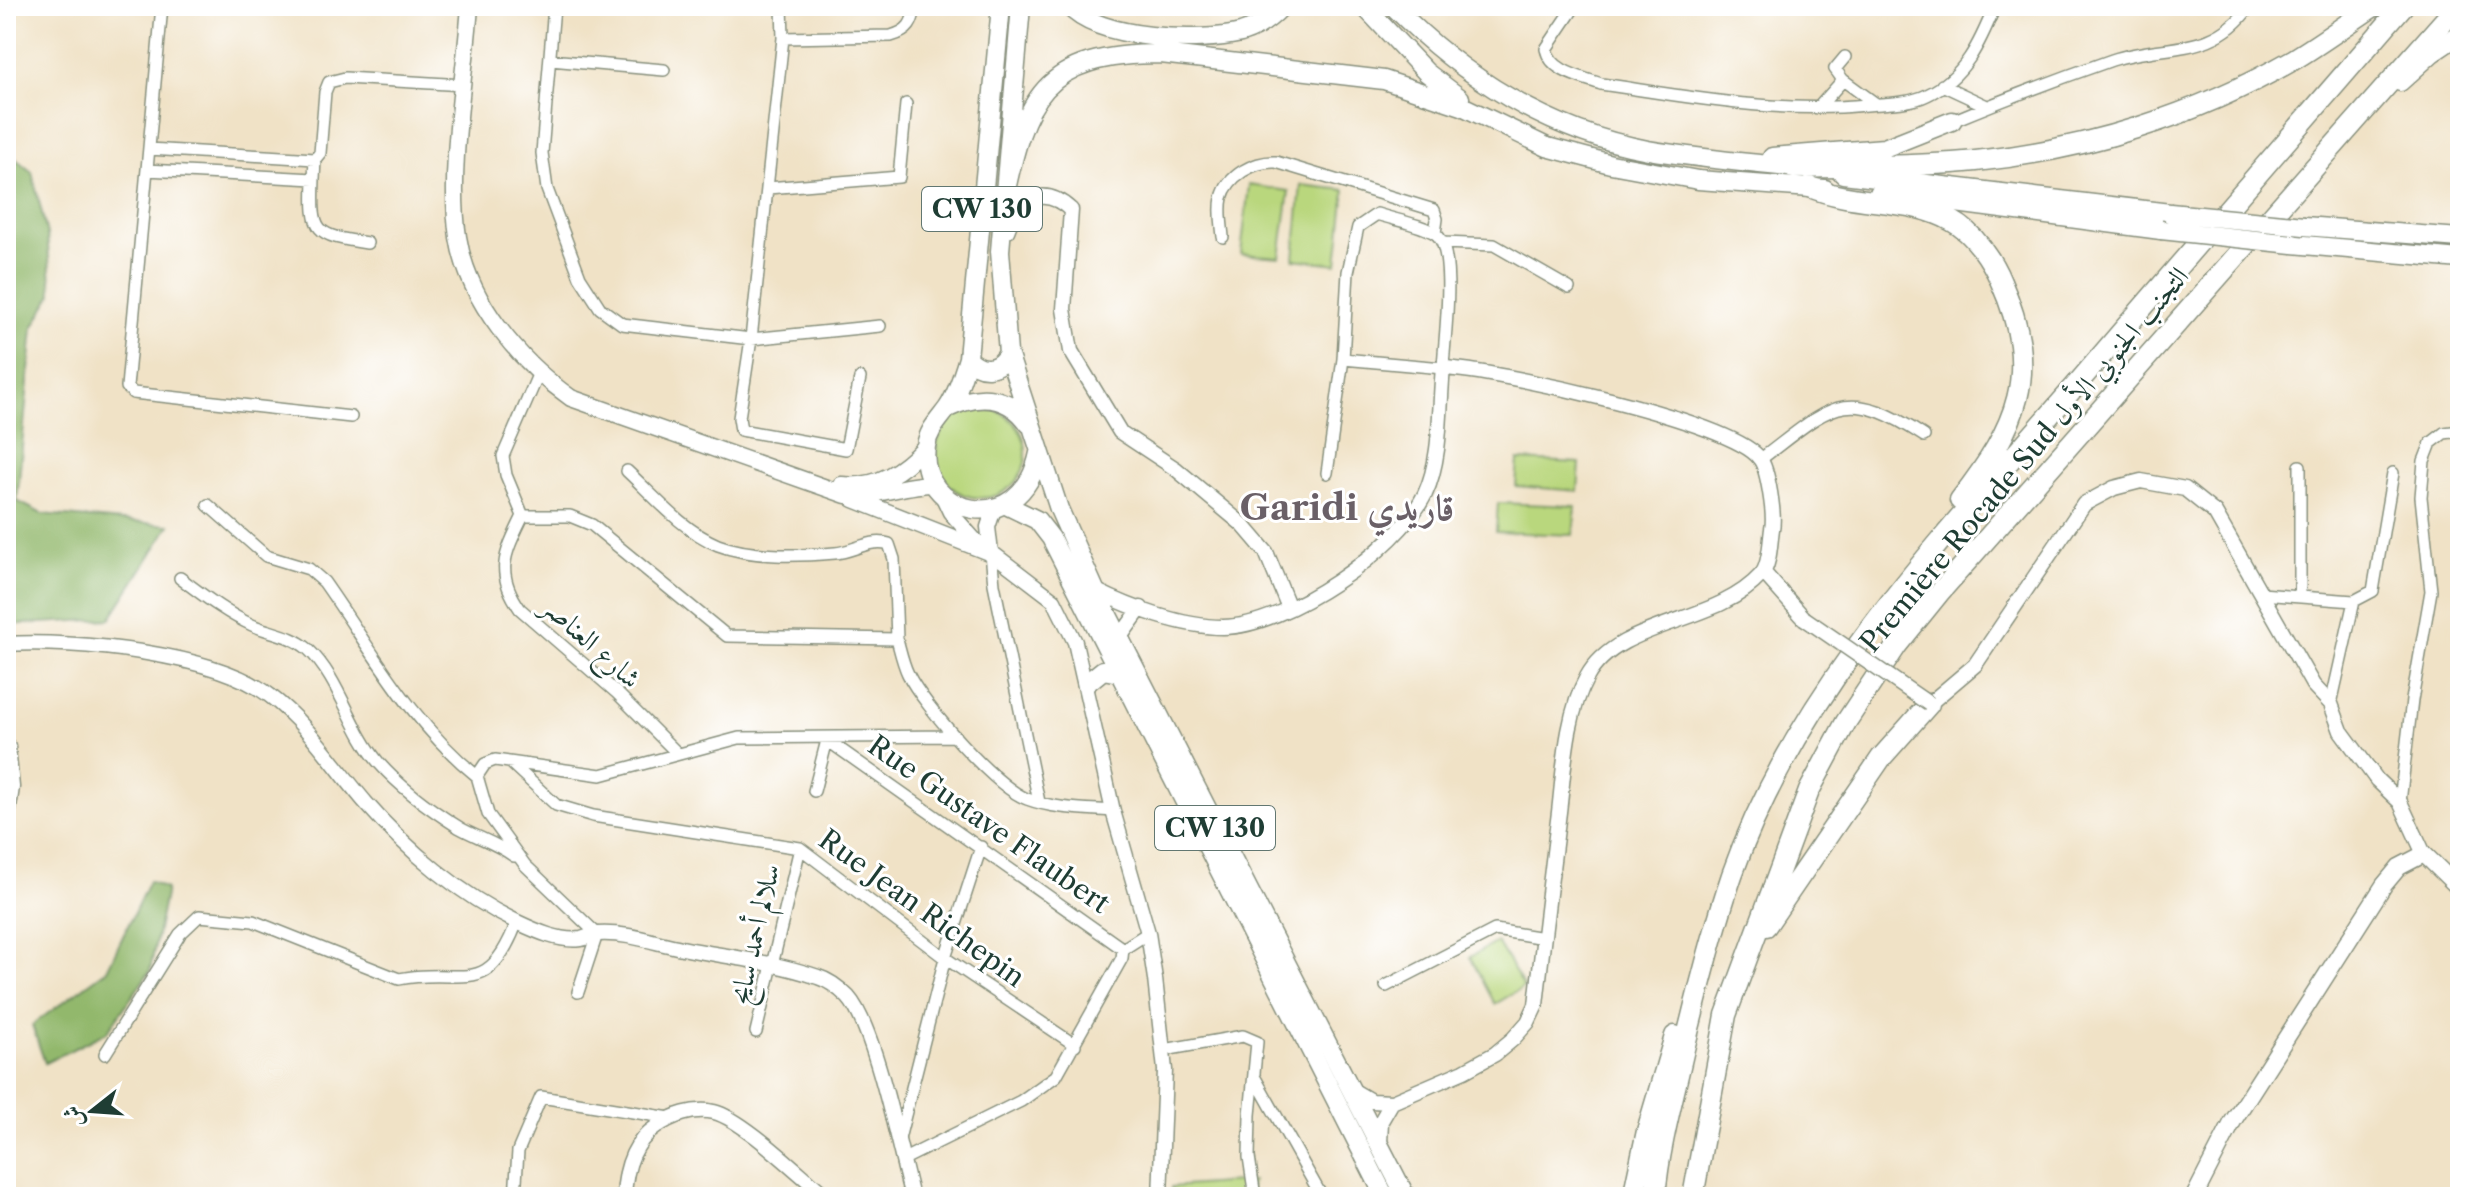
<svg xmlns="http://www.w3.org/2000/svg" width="2466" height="1203" font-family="'Libre Caslon Text',Amiri,serif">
<rect width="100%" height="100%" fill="#fff"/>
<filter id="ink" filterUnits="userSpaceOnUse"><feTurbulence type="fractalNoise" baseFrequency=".0125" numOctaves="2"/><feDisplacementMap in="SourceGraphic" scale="16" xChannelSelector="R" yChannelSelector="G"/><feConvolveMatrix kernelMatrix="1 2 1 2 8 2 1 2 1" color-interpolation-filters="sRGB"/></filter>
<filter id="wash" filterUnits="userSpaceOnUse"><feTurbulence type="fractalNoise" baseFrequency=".006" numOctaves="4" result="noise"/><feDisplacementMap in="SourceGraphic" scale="32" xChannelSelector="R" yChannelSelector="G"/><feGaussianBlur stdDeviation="1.8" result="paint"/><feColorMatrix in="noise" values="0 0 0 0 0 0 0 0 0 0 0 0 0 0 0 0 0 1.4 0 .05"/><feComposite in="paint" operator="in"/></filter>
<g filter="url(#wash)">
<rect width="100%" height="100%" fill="#f0e2c6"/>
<!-- green -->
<path fill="#b9d77d" stroke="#6c8a58" stroke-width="2" d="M 1249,185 L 1289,191 L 1280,257 L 1241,254 Z
M 1301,185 L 1345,190 L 1337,264 L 1294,259 Z
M936 453a45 45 0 1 1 90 0a45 45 0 1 1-90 0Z
M 1518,460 L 1580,463 L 1578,491 L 1516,486 Z
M 1498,503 L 1576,506 L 1573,535 L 1496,532 Z
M 1497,942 L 1524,987 L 1495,1004 L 1470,957 Z
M 1252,1181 L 1249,1197 L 1171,1197 L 1171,1187 Z"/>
<!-- forest -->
<path fill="#92b86c" stroke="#587a50" stroke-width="2" d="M 6,151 L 32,172 L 47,234 L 52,294 L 33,328 L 17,501 L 42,514 L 170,525 L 110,619 L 6,625 Z
M 149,881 L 166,889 L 150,971 L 107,1032 L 45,1063 L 32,1025 L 107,970 Z"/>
</g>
<g filter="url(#ink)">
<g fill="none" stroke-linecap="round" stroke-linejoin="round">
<!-- minor casing -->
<g stroke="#88907d" stroke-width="14">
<path id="minor" d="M 162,6 L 127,387 L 133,393 L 351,417
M 554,6 L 542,153 L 547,189 L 580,277 L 600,308 L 622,324 L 751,339 L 880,326
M 782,6 L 783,38 L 751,339 L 739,418 L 741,430 L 846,449 L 860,378
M 1575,6 L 1546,49 C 1551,72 1581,77 1601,84 C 1690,97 1777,114 1867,105 C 1886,103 1909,104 1927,95 C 1965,77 1980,43 1995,6
M 783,38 L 891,36 C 909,31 913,23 915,6
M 550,60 L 664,70
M 1843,80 L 1876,104
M 1942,85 L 1987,106
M 1818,108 L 1843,80 L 1835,69 L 1845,57
M 1952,121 C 2005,99 2058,79 2112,60 C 2165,42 2212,59 2250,6
M 149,149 L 315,159 L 320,153 L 325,92 L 329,82 L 345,78 L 464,85
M 147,170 L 314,179 L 315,159
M 314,179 C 312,233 314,235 367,243
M 768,188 L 899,177 L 906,104
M 1223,237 C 1222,225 1219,210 1222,198 C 1228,175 1254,161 1276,162 L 1434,210 L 1437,219 L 1435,233
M 1443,243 L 1494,245 L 1569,288
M 538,375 L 503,456 L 506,475 L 523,516 C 505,553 494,572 520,609 L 617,693 L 677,753
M 1761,459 C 1830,407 1844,383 1924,436
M 627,471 C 653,495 683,531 718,545 C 752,558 799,556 835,553 C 853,552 871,538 889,544 L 894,559 L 897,639
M 1327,473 L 1343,359 L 1443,368 C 1444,341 1457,251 1436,234 C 1421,224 1394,220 1377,214 L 1358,227 L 1348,272 L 1343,359
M 208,505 L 266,556 L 309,569 L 324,582 C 372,650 411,723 477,776
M 523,516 L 570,516 L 592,525 L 727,636 L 897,639 C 900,650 903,664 908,674 C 923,705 996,788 1027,799 C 1054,809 1085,809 1113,811
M 991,553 L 994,584 L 1039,802
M 180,578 C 203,595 226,613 252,625 C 270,633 292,635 308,649 C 340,679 350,729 379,763 C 401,788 431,810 460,828 C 478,838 496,843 514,856
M 2261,594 L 2354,601
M 2300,596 L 2300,466
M 2331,704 L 2354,601 L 2373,591 L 2393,473
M 512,764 L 556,805 L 593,816 L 800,848 L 945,958 L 1075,1045
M 814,791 L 827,740 L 1123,949
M 2400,802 L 2412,700 L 2431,591 L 2421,497 L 2424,461 L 2431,443 L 2444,433 L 2460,431
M 1386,986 L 1495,930 L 1544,938
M 578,992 L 597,934 L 525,865 L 488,814 L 477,776 L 485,764 L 495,760 L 601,775 L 739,738 L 955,736
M 756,1032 L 800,848
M 1164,1050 L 1243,1036 L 1257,1042 L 1250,1115 L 1249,1157 L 1255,1197
M 105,1054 L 180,934 L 199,916 L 253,921 L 399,979 C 463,966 487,1001 517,922
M 1255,1078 L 1322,1197
M 899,1139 L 945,958 L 981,847
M 902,1160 L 1021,1101 L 1056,1076 L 1122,958 L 1123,949 L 1148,933
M 515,1197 L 518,1151 L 541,1097 L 670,1118"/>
</g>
<!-- tertiary casing -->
<g stroke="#88907d" stroke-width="17">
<path id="tertiary" d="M 1007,231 C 1018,199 1043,184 1071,210 L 1064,309 L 1071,351 L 1120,432 L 1176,469 L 1243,525 L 1266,552 L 1289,608
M 941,493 L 950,512 L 974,539 L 1054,600 L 1075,642 L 1113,811 L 1148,933 L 1155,979 L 1165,1070 L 1160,1197
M 991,553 L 988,527 L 994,509
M 1764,573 L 1804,618
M 1095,590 C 1131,608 1182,627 1223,627 C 1285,627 1398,550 1425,494 C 1442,458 1439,407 1443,368 C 1494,370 1734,421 1760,459 C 1768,469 1775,516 1772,529 C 1770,542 1770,566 1761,575 C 1715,626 1619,619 1587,677 C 1566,715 1564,770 1559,812 C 1551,877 1543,941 1536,1005 L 1528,1022 L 1513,1039 L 1495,1054 L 1464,1071 L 1392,1102 L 1371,1101 L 1354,1091
M 1120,637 L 1141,608
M 6,644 C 75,640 214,653 269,695 C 308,724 335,767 366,803 C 407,850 460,895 517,922 C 536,931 560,942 581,939 C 587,938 592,934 598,934 C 625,932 656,943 682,948 C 727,957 774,962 818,977 C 828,980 840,989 848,997 C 875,1026 900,1153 912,1197
M 1929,704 L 1975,665 L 2084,504 L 2114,488 L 2141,481 L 2185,489 L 2215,513 L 2313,685 L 2331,704 L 2341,731 L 2377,780 L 2400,802 L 2424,854
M 1380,1144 L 1381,1121 L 1392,1102
M 624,1197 C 625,1170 632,1143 656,1127 C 672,1115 694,1108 714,1112 C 743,1119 801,1176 827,1197"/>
</g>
<!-- secondary casing -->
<g stroke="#88907d" stroke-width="19">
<path id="secondary" d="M 470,6 C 465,75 448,171 458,237 C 468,302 520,362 571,398 L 846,495 C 876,497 904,484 934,484
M 841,485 C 877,489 903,471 926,446
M 854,499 L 991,553
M 2194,1197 L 2233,1121 L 2384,885 L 2399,867 L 2424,854 L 2460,889"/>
</g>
<!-- primary casing -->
<g stroke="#88907d" stroke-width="21">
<path id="primary" d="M 1001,6 L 968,358 C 963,375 957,395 947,409 C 938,421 928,431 926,446 C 916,515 1021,542 1039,453
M 1021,6 L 1000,251 L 1008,353 L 1059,509 L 1095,590 L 1406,1197
M 968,358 C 981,373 999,371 1008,353
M 948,408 C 979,393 1009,395 1029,424
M 1006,505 L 1037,520 L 1051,538 L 1385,1197
M 1087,683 L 1103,670 L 1119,673
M 6,747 L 10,787 L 6,815"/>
</g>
<!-- trunk casing -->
<g stroke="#88907d" stroke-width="21">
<path id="trunk" d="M 1069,6 C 1099,40 1200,43 1241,33 C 1258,28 1271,18 1282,6
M 1364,6 L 1426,72 L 1460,98
M 1393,6 C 1463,77 1549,132 1648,150 C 1701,159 1753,163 1806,169
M 2400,82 L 2432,53 L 2460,34
M 1772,157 L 1884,148 L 1952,121
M 1843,174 L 2170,213
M 1879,193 L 2161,230
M 1003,204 C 1025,97 1042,54 1161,54 L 1384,80 L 1462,106 L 1547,147 L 1611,164 L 1698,180 L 1825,189
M 2304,226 L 2460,238
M 2293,244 L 2460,259"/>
</g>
<!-- motorway casing -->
<g stroke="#88907d" stroke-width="23">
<path id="motorway" d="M 1793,168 C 1854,166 1916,167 1976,161 C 2086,150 2197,115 2293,60 C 2321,43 2347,24 2374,6
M 1810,187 C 1855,206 1910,197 1952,221 C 1974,233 1992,260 2001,282 C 2042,374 2017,426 1960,500
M 1766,926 L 1881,758 L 1929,704
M 1633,1197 L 1647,1131 L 1675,1036
M 1655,1197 C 1659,1147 1673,1098 1684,1049 C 1698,991 1713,931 1732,875 C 1800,682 1952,529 2083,377 C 2189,253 2296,130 2403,6
M 1693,1197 L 1726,1015 L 1809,791 L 1846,722 L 1897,645 L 1939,593 L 2457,6"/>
</g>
<!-- minor -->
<use href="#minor" stroke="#fff" stroke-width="11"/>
<!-- tertiary -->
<use href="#tertiary" stroke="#fff" stroke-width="14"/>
<!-- secondary -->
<use href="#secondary" stroke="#fff" stroke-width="16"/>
<!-- primary -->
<use href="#primary" stroke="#fff" stroke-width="18"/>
<!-- trunk -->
<use href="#trunk" stroke="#fff" stroke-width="18"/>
<!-- motorway -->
<use href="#motorway" stroke="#fff" stroke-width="20"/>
<!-- tertiary-bridge casing -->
<g stroke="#88907d" stroke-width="17" stroke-linecap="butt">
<path id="tertiary-bridge" d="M 1804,618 L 1929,704"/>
</g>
<!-- trunk-bridge casing -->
<g stroke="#88907d" stroke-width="21" stroke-linecap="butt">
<path id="trunk-bridge" d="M 2170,213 L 2304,226
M 2161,230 L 2293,244"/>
</g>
<!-- tertiary-bridge -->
<use href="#tertiary-bridge" stroke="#fff" stroke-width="14"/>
<!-- trunk-bridge -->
<use href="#trunk-bridge" stroke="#fff" stroke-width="18"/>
</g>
</g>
<g text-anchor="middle" stroke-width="6" stroke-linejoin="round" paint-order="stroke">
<!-- shield labels -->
<g fill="#fff" stroke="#627771" stroke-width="2">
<rect x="922" y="187" width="120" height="44" rx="6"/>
<rect x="1155" y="806" width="120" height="44" rx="6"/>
</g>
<g font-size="26" font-weight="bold" fill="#1f3d34">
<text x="982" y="218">CW 130</text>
<text x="1215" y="837">CW 130</text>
</g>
<!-- street labels -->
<g font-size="28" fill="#1f3d34" stroke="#fff">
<text transform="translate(2024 459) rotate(-50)" y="10">Première Rocade Sud التجنب الجنوبي الأول</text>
<text transform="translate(592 642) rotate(42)" y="10">شارع العناصر</text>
<text transform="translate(989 824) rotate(35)" y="10">Rue Gustave Flaubert</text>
<text transform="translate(922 908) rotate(36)" y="10">Rue Jean Richepin</text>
<text transform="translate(754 934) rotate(-77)" y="10">سلالم أحمد سايح</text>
</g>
<!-- district labels -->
<g font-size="36" font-weight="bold" fill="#6a6067" stroke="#fff">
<text x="1347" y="520">Garidi قاريدي</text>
</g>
</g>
<!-- margin -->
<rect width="2466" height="1203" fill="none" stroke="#fff" stroke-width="32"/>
<!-- north arrow -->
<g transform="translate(92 1111) rotate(253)" stroke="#ffffff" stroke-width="6" paint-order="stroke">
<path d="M0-6L14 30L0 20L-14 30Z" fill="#1f3d34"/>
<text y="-12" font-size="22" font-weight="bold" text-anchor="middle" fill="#1f3d34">ش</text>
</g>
</svg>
